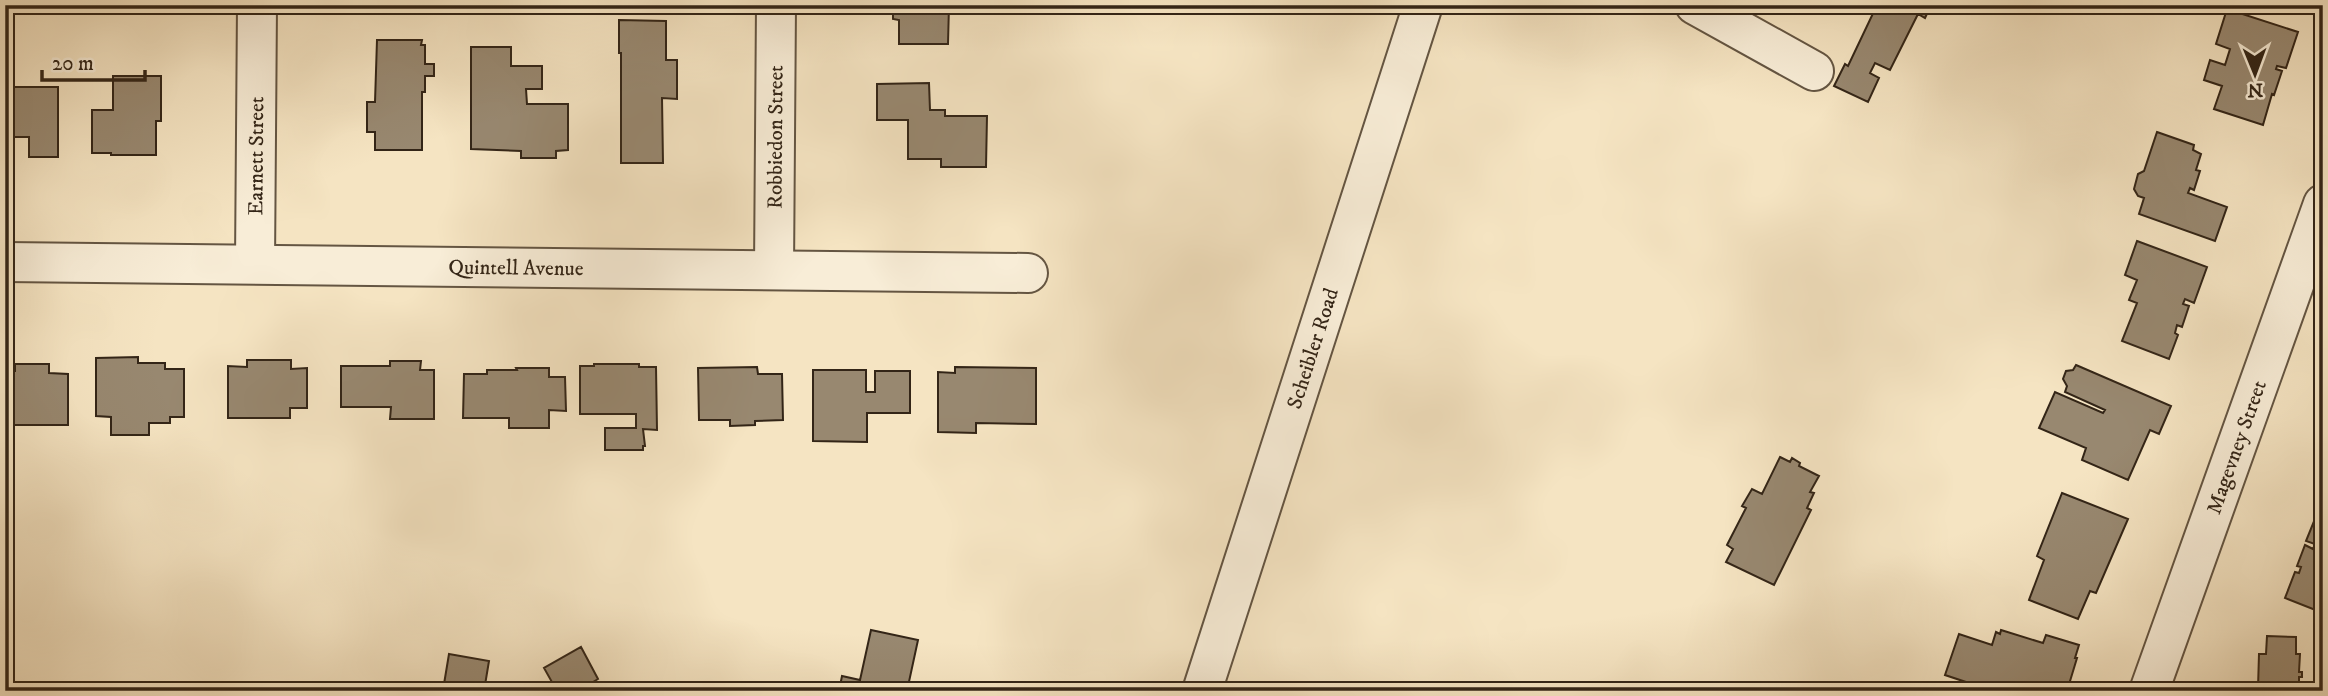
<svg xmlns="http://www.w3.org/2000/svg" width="2328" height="696" font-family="'IM FELL DW Pica',serif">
<rect width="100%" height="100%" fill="#f5e4c2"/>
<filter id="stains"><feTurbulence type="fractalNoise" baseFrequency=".00286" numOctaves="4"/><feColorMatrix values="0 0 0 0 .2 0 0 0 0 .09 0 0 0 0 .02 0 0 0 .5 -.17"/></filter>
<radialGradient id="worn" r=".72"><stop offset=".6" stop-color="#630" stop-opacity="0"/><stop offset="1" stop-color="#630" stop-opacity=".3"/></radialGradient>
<!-- building -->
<path fill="#988870" stroke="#332517" stroke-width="2" d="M 893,5 L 949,5 L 948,44 L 899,44 L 899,20 L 893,19 Z
M 1877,5 L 1931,5 L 1925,18 L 1918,14 L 1890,70 L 1875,63 L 1870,73 L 1879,78 L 1868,102 L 1834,86 L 1845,64 L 1848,66 Z
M 2227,9 L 2298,32 L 2286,68 L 2277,66 L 2276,69 L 2282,71 L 2274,95 L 2272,94 L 2263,125 L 2214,109 L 2222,86 L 2204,80 L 2210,60 L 2225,65 L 2230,49 L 2216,44 Z
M 619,20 L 666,21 L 666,60 L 677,60 L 677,99 L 662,98 L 663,163 L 621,163 L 621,53 L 619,53 Z
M 377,40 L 422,40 L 421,45 L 425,45 L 425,64 L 434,64 L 434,76 L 425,76 L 425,92 L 422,92 L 422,150 L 375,150 L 375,132 L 367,132 L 367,102 L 375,102 Z
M 471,47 L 511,47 L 511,66 L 542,66 L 542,89 L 526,89 L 527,104 L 568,104 L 568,150 L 556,151 L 556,158 L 521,158 L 521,151 L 471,149 Z
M 113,76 L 161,76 L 161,121 L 156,121 L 156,155 L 111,155 L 111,153 L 92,153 L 92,110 L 113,110 Z
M 929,83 L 930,110 L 945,110 L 945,116 L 987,116 L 986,167 L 941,167 L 941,159 L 908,159 L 908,120 L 877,120 L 877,84 Z
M 5,87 L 58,87 L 58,157 L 29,157 L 29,137 L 5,137 Z
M 2157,132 L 2194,145 L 2193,150 L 2201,154 L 2196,170 L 2200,171 L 2194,190 L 2190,188 L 2188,193 L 2227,207 L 2215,241 L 2139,214 L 2144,198 L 2138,196 L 2134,189 L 2138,174 L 2144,171 Z
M 2137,241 L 2207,267 L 2194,303 L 2185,299 L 2183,304 L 2189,306 L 2182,327 L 2177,325 L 2175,333 L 2178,335 L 2169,359 L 2122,341 L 2137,303 L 2129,300 L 2137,280 L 2125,275 Z
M 138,357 L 138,363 L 165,363 L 165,369 L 184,369 L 184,417 L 170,417 L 170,423 L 149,423 L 149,435 L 111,435 L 111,417 L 96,416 L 96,358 Z
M 247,360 L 291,360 L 291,369 L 307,368 L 307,408 L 290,408 L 290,418 L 228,418 L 228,366 L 247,367 Z
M 390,361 L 421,361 L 420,370 L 434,370 L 434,419 L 390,419 L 391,407 L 341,407 L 341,366 L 390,366 Z
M 15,364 L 49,364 L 49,373 L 68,374 L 68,425 L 5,425 L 5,371 L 15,371 Z
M 594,364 L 639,364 L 639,367 L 656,367 L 657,430 L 643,429 L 645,446 L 643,446 L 643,450 L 605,450 L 605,428 L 636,428 L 636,414 L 580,414 L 580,366 L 594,366 Z
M 2076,365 L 2171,406 L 2159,434 L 2150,430 L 2128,480 L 2082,460 L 2086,448 L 2039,428 L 2055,392 L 2103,413 L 2105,410 L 2065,392 L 2067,386 L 2063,379 L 2066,371 L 2073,370 Z
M 757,367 L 758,374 L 782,374 L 783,420 L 755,421 L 755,425 L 730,426 L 730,420 L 699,420 L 698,368 Z
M 955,367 L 1036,368 L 1036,424 L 976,423 L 976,433 L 938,432 L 938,372 L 955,373 Z
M 516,368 L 549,368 L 549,377 L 565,377 L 566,411 L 549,410 L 549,428 L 509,428 L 509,418 L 463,418 L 464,374 L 487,374 L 487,370 L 517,370 Z
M 813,370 L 866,370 L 866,392 L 875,392 L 875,371 L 910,371 L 910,413 L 867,413 L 867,442 L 813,441 Z
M 1780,457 L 1790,462 L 1792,458 L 1800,463 L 1799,466 L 1819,476 L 1810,492 L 1814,493 L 1807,508 L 1811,510 L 1774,585 L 1726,562 L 1733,549 L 1727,545 L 1746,508 L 1742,506 L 1752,489 L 1762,494 Z
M 2062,493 L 2128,519 L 2096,593 L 2090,591 L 2078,619 L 2029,600 L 2044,560 L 2037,556 Z
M 2321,504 L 2323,505 L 2323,613 L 2285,598 L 2295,572 L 2299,573 L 2301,567 L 2297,566 L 2305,545 L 2313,549 L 2315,544 L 2306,541 Z
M 871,630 L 918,640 L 907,691 L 839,691 L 842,676 L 860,680 Z
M 2001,630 L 2043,643 L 2046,635 L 2079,645 L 2075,658 L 2077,658 L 2067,691 L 1977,691 L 1978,686 L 1945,675 L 1959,634 L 1992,645 L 1996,632 L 2000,634 Z
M 2267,636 L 2296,637 L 2296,654 L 2300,654 L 2299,672 L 2302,672 L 2302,677 L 2299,677 L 2299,691 L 2301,691 L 2248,691 L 2248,688 L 2258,688 L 2259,654 L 2266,654 Z
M 581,647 L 598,679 L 578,691 L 557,691 L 544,668 Z
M 449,654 L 489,661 L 484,691 L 443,690 Z"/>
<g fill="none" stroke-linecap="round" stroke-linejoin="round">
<!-- minor casing -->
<g stroke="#645542" stroke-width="42">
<g id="minor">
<path d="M 1695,5 L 1814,71"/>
<path id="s1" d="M 5,262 L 1028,273"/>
<path id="s2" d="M 255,264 L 257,5"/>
<path id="s3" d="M 774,270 L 776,5"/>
<path id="s4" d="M 1202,691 L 1423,5"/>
<path id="s5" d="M 2149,691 L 2323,204"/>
</g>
</g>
<!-- minor -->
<use href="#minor" stroke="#f8edd7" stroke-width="38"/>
</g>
<g text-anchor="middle" stroke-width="5" stroke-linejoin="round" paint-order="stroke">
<!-- street labels -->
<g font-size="21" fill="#332517" stroke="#f8edd7">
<text dy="7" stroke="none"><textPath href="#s3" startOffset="133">Robbiedon Street</textPath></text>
<text dy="7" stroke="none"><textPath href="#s2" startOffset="108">Earnett Street</textPath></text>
<text dy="7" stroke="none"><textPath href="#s1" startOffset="511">Quintell Avenue</textPath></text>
<text dy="7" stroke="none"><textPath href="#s4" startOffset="360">Scheibler Road</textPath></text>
<text dy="7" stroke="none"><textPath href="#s5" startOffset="259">Magevney Street</textPath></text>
</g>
</g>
<!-- margin -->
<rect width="2328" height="696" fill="none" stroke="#f5e4c2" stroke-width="28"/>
<rect x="7" y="7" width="2314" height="682" fill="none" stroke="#332517" stroke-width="3.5"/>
<rect x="14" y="14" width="2300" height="668" fill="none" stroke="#332517" stroke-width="2"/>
<!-- north arrow -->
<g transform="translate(2255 74) rotate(179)" stroke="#f8edd7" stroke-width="5" paint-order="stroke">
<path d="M0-5L12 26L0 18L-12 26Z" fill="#332517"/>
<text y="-10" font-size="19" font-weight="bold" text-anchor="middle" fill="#332517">N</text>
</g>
<!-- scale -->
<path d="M42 70v10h103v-10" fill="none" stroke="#332517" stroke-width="3.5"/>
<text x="52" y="70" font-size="21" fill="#332517" stroke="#f8edd7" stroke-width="5" paint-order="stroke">20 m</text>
<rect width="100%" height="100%" filter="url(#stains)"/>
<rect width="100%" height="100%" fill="url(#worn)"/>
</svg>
